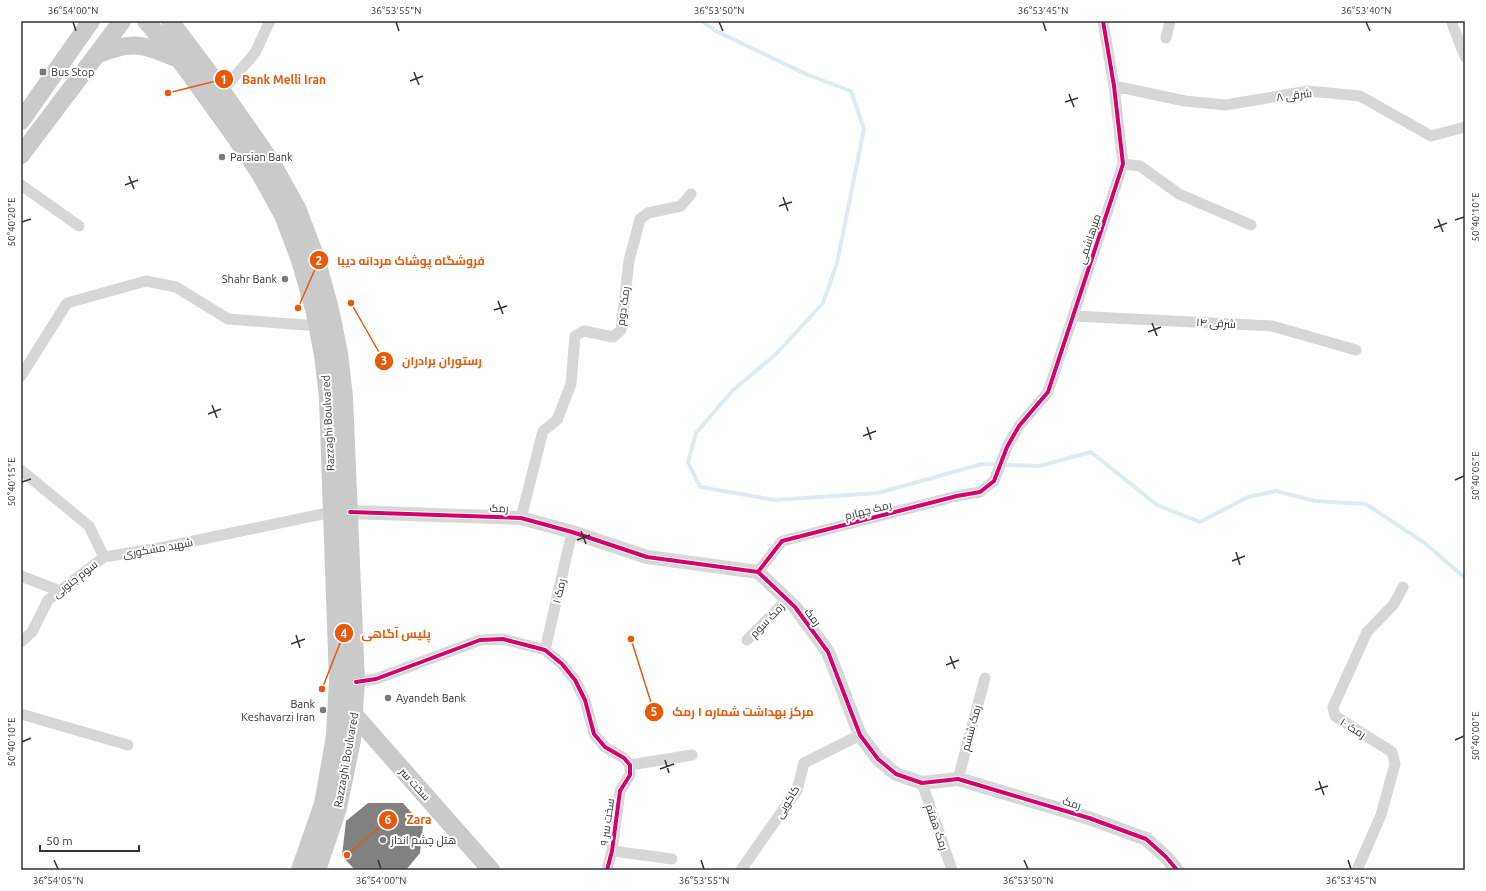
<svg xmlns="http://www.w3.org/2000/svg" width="1486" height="891" font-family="Ubuntu,Cairo,sans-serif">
<rect width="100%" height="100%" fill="#fff"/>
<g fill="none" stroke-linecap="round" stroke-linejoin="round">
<!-- stream -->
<path stroke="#ddebf3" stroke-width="4" d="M 702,21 L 716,31 L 808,75 L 851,91 L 864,129 L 837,263 L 823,303 L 776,354 L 732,391 L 696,433 L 688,462 L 700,487 L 775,500 L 878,493 L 982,464 L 1039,466 L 1091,452 L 1157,505 L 1200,522 L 1248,497 L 1276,491 L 1315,501 L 1366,504 L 1426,544 L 1465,578"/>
</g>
<!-- building -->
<path fill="#818181" d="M 368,803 L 403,803 L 423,826 L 420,853 L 406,870 L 355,870 L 342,856 L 346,821 Z"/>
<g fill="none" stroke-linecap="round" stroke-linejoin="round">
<!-- minor -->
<path stroke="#d7d7d7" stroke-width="11" d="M 1452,21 L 1453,26 L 1465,57
M 1166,38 L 1170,21
M 1114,86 L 1185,101 L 1226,105 L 1308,91 L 1360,96 L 1431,136 L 1465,127
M 222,91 L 255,53 L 270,21
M 1123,164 L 1140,166 L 1179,194 L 1251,225
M 21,185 L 79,226
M 1073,316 L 1272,326 L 1356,350
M 21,376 L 67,303 L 146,281 L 176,287 L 228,319 L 318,326
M 21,470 L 89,526 L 104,557
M 521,518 L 543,431 L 557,420 L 571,384 L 575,336 L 584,331 L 613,337 L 621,330 L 629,261 L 640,219 L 648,213 L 681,206 L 691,194
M 758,572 L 782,541 L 957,496 L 980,492 L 994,481 L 1007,447 L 1019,426 L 1048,392 L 1123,164 L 1114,86 L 1103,21
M 21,576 L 60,591
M 747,640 L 787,600
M 21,642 L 32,632 L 48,600 L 104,557 L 165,547 L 332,512
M 545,650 L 572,532
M 356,682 L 376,679 L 480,640 L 503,639 L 545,650 L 562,664 L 575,680 L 585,700 L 594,734 L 605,747 L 624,758 L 630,765 L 630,775 L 620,791 L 612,851 L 607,870
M 21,714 L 128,745
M 630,765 L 692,755
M 958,779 L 985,678
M 922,783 L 952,870
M 612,851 L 672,859
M 741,870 L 797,790 L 804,763 L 860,735
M 1357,870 L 1381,815 L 1395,764 L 1392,752 L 1335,716 L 1333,707 L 1367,632 L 1394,604 L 1403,587"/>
<!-- tertiary -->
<path stroke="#d7d7d7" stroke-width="14" d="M 350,512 L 521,518 L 572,532 L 647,557 L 758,572 L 795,607 L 828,652 L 860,735 L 878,759 L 896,774 L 922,783 L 958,779 L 1089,818 L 1146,839 L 1166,857 L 1177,870"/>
<!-- primary -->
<path stroke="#cacaca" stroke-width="18" d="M 146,21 L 179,59 L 231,131 L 259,172 L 283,215 L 301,263 L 315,313 L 323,355 L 328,398 L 332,512 L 338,681 L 336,716 L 335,736 L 323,804 L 300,870
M 170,21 L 215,81 L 272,163 L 297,208 L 316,258 L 330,309 L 339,353 L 344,397 L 356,682 L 352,740 L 338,808 L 317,870
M 96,55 C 132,40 141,44 176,58
M 21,121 L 91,21
M 21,155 L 122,21
M 350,710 L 491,870"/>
<!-- cycleway casing -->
<g stroke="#fff" stroke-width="6">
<path id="cycleway" d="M 350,512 L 521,518 L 572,532 L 647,557 L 758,572 L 795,607 L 828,652 L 860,735 L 878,759 L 896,774 L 922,783 L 958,779 L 1089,818 L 1146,839 L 1166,857 L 1177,870
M 758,572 L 782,541 L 957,496 L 980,492 L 994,481 L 1007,447 L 1019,426 L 1048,392 L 1123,164 L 1114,86 L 1103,21
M 356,682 L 376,679 L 480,640 L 503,639 L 545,650 L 562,664 L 575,680 L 585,700 L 594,734 L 605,747 L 624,758 L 630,765 L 630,775 L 620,791 L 612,851 L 607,870"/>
</g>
<!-- cycleway -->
<use href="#cycleway" stroke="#d6006c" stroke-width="4"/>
</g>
<!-- ticks -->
<path fill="none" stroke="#333" stroke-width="1.5" d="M 73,22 L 76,31M 396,22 L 399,31M 719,22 L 723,31M 1043,22 L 1046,31M 1366,22 L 1370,31M 414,72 L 419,85M 410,81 L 423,76M 1069,94 L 1074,107M 1065,102 L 1078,98M 129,176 L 134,189M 125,185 L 138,180M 783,197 L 788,211M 779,206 L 792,202M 1438,219 L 1443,232M 1455,220 L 1464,217M 22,222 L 31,219M 1434,228 L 1447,223M 498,301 L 503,314M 494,310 L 507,306M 1152,323 L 1157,336M 1148,332 L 1161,327M 212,405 L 217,418M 208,414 L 221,409M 867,427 L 871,440M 863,436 L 876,431M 1455,480 L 1464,476M 22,482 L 31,479M 581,531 L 586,544M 577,540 L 590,535M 1236,552 L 1240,565M 1232,561 L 1245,556M 296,635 L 300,648M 291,644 L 305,639M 950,656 L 955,669M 946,665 L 959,660M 1455,740 L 1464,736M 22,742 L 31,738M 665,760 L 669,773M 660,769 L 674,764M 1319,781 L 1324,795M 1315,790 L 1328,786M 54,860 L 58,869M 378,860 L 381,869M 701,860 L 704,869M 1024,860 L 1028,869M 1348,860 L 1351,869"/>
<!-- markers -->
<g fill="#7a7a7a" stroke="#fff" stroke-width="1.5">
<rect x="39" y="68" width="8" height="8" rx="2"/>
<circle cx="222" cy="157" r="4"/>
<circle cx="285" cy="279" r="4"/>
<circle cx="388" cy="698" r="4"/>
<circle cx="323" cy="710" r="4"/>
<circle cx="383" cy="840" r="4"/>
</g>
<g text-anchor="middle" stroke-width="4" stroke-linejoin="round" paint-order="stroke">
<!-- poi labels -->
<g font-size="11" fill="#333" stroke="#fff" text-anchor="start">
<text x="51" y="76">Bus Stop</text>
<text x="230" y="161">Parsian Bank</text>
<text x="277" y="283" text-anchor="end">Shahr Bank</text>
<text x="396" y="702">Ayandeh Bank</text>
<text x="315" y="708" text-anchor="end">Bank<tspan x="315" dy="13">Keshavarzi Iran</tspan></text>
<text x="391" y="844">هتل چشم انداز</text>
</g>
<!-- street labels -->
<g font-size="11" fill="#333" stroke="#fff">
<text transform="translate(1294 95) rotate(-7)" y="4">شرقی ۸</text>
<text transform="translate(1089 239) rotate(-72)" y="4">میرهاشمی</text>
<text transform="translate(623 306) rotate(-82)" y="4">رمک دوم</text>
<text transform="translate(1216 323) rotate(3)" y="4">شرقی ۱۴</text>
<text transform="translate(328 423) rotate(-93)" y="4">Razzaghi Boulvared</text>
<text transform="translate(499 508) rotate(2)" y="4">رمک</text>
<text transform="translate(868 510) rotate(-14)" y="4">رمک چهارم</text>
<text transform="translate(158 548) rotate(-10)" y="4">شهید مشکوری</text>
<text transform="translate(75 579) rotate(-38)" y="4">سوم جنوبی</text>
<text transform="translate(559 591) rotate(-77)" y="4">رمک ۱</text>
<text transform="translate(813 617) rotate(53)" y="4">رمک</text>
<text transform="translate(767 620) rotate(-46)" y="4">رمک سوم</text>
<text transform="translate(971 728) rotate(-75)" y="4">رمک ششم</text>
<text transform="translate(1353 728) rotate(32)" y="4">رمک ۱۰</text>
<text transform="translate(346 760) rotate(-80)" y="4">Razzaghi Boulvared</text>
<text transform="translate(415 784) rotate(48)" y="4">سخت سر</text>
<text transform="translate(787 802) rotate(-59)" y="4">کاکویی</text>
<text transform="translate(1072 803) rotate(17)" y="4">رمک</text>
<text transform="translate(607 822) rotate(-82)" y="4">سخت سر ۹</text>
<text transform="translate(937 827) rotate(71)" y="4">رمک هفتم</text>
</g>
</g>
<!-- callouts -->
<path fill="none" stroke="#e8590c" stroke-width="1.5" d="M168 93L224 79M298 308L319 260M351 303L384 361M322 689L344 633M631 639L654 712M347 855L388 820"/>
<g fill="#e8590c" stroke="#fff" stroke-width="1.5">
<circle cx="168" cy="93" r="4"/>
<circle cx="298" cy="308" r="4"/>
<circle cx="351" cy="303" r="4"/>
<circle cx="322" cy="689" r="4"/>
<circle cx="631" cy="639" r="4"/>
<circle cx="347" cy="855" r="4"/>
<circle cx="224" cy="79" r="10"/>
<circle cx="319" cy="260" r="10"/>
<circle cx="384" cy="361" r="10"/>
<circle cx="344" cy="633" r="10"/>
<circle cx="654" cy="712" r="10"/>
<circle cx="388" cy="820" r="10"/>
</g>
<g font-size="12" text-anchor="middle" font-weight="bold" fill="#fff">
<text x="224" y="84">1</text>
<text x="319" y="265">2</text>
<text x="384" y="365">3</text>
<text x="344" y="638">4</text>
<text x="654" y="716">5</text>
<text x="388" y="824">6</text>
</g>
<g font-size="12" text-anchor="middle" font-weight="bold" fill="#e8590c" stroke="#fff" stroke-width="4" stroke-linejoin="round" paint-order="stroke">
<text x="284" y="84">Bank Melli Iran</text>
<text x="411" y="265">فروشگاه پوشاک مردانه دیبا</text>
<text x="442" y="365">رستوران برادران</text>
<text x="396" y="638">پلیس آگاهی</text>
<text x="743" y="716">مرکز بهداشت شماره ۱ رمک</text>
<text x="419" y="824">Zara</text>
</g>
<!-- border -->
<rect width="1486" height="891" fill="none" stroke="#ffffff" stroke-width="44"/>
<!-- scale -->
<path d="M40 845v6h99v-6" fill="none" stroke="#333333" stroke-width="2"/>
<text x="46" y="845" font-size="12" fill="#333333" stroke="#ffffff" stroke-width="3" paint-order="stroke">50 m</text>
<rect x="22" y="22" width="1442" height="847" fill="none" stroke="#333" stroke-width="1.5"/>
<g font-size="10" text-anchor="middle" fill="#333">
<text x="73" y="14">36°54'00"N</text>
<text x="396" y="14">36°53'55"N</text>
<text x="719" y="14">36°53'50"N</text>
<text x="1043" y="14">36°53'45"N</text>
<text x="1366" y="14">36°53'40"N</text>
<text transform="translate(1475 217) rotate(-90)" y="4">50°40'10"E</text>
<text transform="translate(11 222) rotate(-90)" y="4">50°40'20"E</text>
<text transform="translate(1475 476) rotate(-90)" y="4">50°40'05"E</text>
<text transform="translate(11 482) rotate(-90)" y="4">50°40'15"E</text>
<text transform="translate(1475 736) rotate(-90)" y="4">50°40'00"E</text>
<text transform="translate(11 742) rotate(-90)" y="4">50°40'10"E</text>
<text x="58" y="884">36°54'05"N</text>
<text x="381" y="884">36°54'00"N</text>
<text x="704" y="884">36°53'55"N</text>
<text x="1028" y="884">36°53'50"N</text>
<text x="1351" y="884">36°53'45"N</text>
</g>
</svg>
